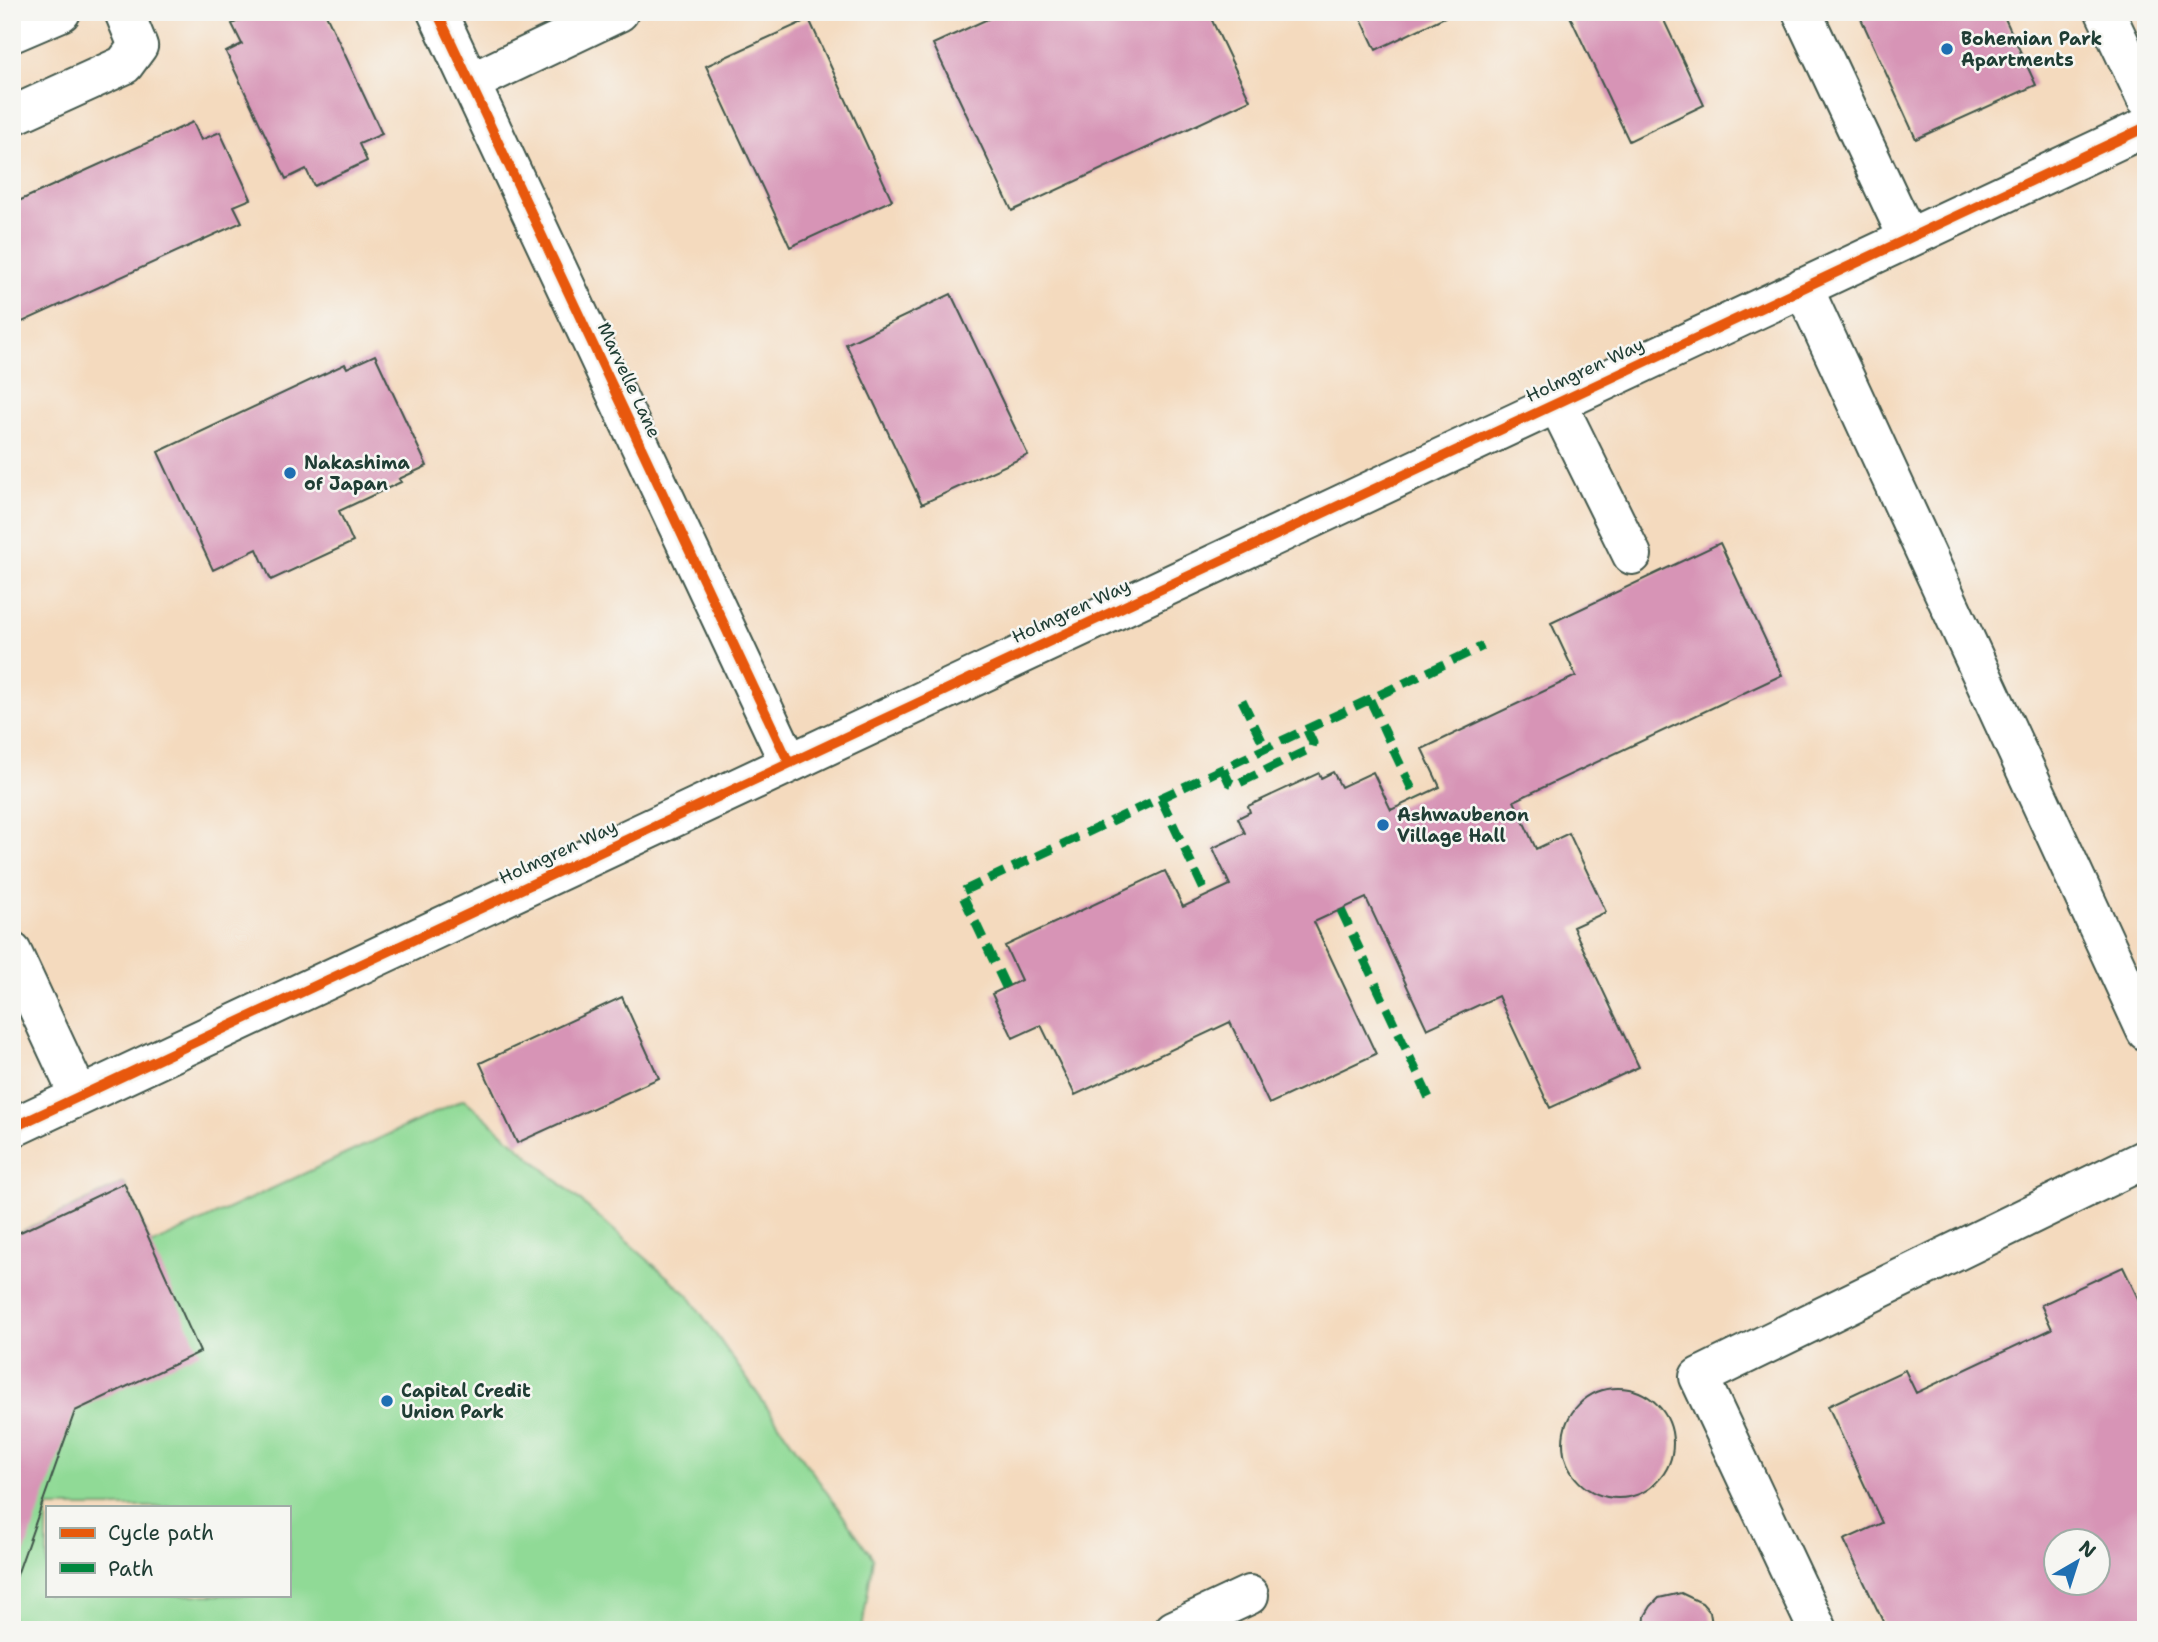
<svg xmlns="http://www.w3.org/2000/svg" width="2158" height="1642" font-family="'Shantell Sans',sans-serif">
<rect width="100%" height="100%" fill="#f6f6f2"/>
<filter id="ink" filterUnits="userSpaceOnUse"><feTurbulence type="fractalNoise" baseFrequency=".0143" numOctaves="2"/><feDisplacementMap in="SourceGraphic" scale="14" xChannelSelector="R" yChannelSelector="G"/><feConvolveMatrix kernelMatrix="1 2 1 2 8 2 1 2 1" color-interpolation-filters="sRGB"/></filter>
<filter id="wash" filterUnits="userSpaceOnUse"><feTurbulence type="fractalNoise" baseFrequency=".00686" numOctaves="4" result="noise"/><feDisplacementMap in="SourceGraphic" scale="28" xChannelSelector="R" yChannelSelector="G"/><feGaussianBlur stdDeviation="1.57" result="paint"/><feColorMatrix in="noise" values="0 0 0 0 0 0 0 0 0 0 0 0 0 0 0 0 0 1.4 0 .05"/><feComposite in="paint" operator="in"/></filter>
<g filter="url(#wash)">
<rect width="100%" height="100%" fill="#f4dabe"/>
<!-- green -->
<path fill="#90da96" stroke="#588c65" stroke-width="2" fill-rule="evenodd" d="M 464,1099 L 688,1295 L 873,1558 L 862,1630 L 12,1630 L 12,1236 L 124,1183 L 151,1245 ZM 47,1507 L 289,1507 L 289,1595 L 47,1595 Z"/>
<g id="blocks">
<!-- building -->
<path fill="#d794b6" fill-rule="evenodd" d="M 257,12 L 306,15 L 325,12 L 382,134 L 359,144 L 367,161 L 314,186 L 306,169 L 286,179 L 226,52 L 242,44 L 232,24 Z
M 1003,12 L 1208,12 L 1250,100 L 1012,211 L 933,44 Z
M 1358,12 L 1455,12 L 1376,50 Z
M 1568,12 L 1660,12 L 1704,105 L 1629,141 Z
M 1858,12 L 2002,12 L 2036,85 L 1916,139 Z
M 809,19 L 892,200 L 790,247 L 706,66 Z
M 193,122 L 201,140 L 220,132 L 251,199 L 234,206 L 242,222 L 18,324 L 12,310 L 12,204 Z
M 951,294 L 1028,455 L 922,504 L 846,344 Z
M 375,355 L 427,466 L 399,479 L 401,482 L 339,511 L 353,542 L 271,580 L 257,549 L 213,570 L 158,452 L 345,364 L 347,368 Z
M 1720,543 L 1782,675 L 1514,801 L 1536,849 L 1569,833 L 1606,912 L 1573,927 L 1639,1067 L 1550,1108 L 1498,996 L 1427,1029 L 1366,898 L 1314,922 L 1376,1054 L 1269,1104 L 1230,1022 L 1075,1095 L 1041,1025 L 1013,1038 L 992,994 L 1021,980 L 1005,946 L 1165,871 L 1183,907 L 1230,885 L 1213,848 L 1245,833 L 1238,818 L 1250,812 L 1248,806 L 1319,773 L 1321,778 L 1333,772 L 1341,787 L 1373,772 L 1391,810 L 1440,787 L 1422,749 L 1576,676 L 1551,623 Z
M 622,997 L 659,1078 L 517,1143 L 480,1063 Z
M 124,1183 L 200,1352 L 75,1411 L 12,1589 L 12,1236 Z
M 2123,1267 L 2146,1315 L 2146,1630 L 1887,1630 L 1844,1540 L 1882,1523 L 1828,1406 L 1905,1370 L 1916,1393 L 2052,1329 L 2041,1305 ZM 2056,1540 L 2098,1540 L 2098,1582 L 2056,1582 Z
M1563 1443a55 55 0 1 1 110 0a55 55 0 1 1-110 0Z
M 1681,1593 L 1702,1603 L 1710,1612 L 1713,1630 L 1644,1630 L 1645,1616 L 1651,1606 L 1659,1598 Z"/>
</g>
</g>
<g filter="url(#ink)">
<use href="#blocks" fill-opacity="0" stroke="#3f5549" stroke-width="2"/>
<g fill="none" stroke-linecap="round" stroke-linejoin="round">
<!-- minor casing -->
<g stroke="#3f5549" stroke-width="42">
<path id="minor" d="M 437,12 L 789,763
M 1802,12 L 1908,238
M 2105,12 L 2146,98
M 12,33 L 61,12
M 470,83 L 619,12
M 12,116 L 124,65 L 138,46 L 124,12
M 1803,287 L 2146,1031
M 1557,403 L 1632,555
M 12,952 L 79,1096
M 12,1128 L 2146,127
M 1174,1630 L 1249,1595
M 1818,1630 L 1699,1377 L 2143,1160"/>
</g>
<!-- minor -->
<use href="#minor" stroke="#fff" stroke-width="38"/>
<!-- quiet -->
<path stroke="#00873e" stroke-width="9" stroke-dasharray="18 9" stroke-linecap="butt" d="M 1242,700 L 1266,749
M 1370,700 L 1416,798
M 1223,769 L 1229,782 L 1235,785 L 1312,748 L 1313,743 L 1307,730
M 1161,799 L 1207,896
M 1341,910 L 1429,1098
M 1006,987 L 961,892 L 1483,646"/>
<!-- cycleway casing -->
<g stroke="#f6f6f2" stroke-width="15">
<path id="cycleway" d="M 437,12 L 789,763
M 12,1128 L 2146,127"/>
</g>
<!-- cycleway -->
<use href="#cycleway" stroke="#e8590c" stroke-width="10"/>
</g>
</g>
<!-- markers -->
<g fill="#1f6fb2" stroke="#f6f6f2" stroke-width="2.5">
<circle cx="1947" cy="49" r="7"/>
<circle cx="290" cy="473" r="7"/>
<circle cx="1383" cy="825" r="7"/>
<circle cx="387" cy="1401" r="7"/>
</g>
<g text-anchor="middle" stroke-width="5" stroke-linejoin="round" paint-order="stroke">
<!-- poi labels -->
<g font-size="18" font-weight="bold" fill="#1f3d34" stroke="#f6f6f2" text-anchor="start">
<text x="1961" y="45">Bohemian Park<tspan x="1961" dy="21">Apartments</tspan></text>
<text x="304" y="469">Nakashima<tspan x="304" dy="21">of Japan</tspan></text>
<text x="1397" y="821">Ashwaubenon<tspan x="1397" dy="21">Village Hall</tspan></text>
<text x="401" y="1397">Capital Credit<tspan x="401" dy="21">Union Park</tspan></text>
</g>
<!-- street labels -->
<g font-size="18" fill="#1f3d34" stroke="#f6f6f2">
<text transform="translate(1585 370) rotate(-25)" y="6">Holmgren Way</text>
<text transform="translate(629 380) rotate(65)" y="6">Marvelle Lane</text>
<text transform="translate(1071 611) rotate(-25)" y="6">Holmgren Way</text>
<text transform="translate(558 852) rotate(-25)" y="6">Holmgren Way</text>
</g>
</g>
<!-- margin -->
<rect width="2158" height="1642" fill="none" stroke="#f6f6f2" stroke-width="42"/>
<!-- legend -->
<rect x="46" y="1506" width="245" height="91" fill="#f6f6f2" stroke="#a0aca6" stroke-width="2"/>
<rect x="60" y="1528" width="35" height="10" fill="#e8590c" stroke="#a0aca6" stroke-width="2"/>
<text x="108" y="1540" font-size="21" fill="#1f3d34">Cycle path</text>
<rect x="60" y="1563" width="35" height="10" fill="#00873e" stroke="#a0aca6" stroke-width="2"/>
<text x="108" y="1576" font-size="21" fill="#1f3d34">Path</text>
<!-- north arrow -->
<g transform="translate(2077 1562) rotate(39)"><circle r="33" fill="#f6f6f2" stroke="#a0aca6" stroke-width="2"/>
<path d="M0-5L12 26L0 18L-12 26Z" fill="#1f6fb2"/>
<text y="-10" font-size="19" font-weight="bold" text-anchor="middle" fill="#1f3d34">N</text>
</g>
</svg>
